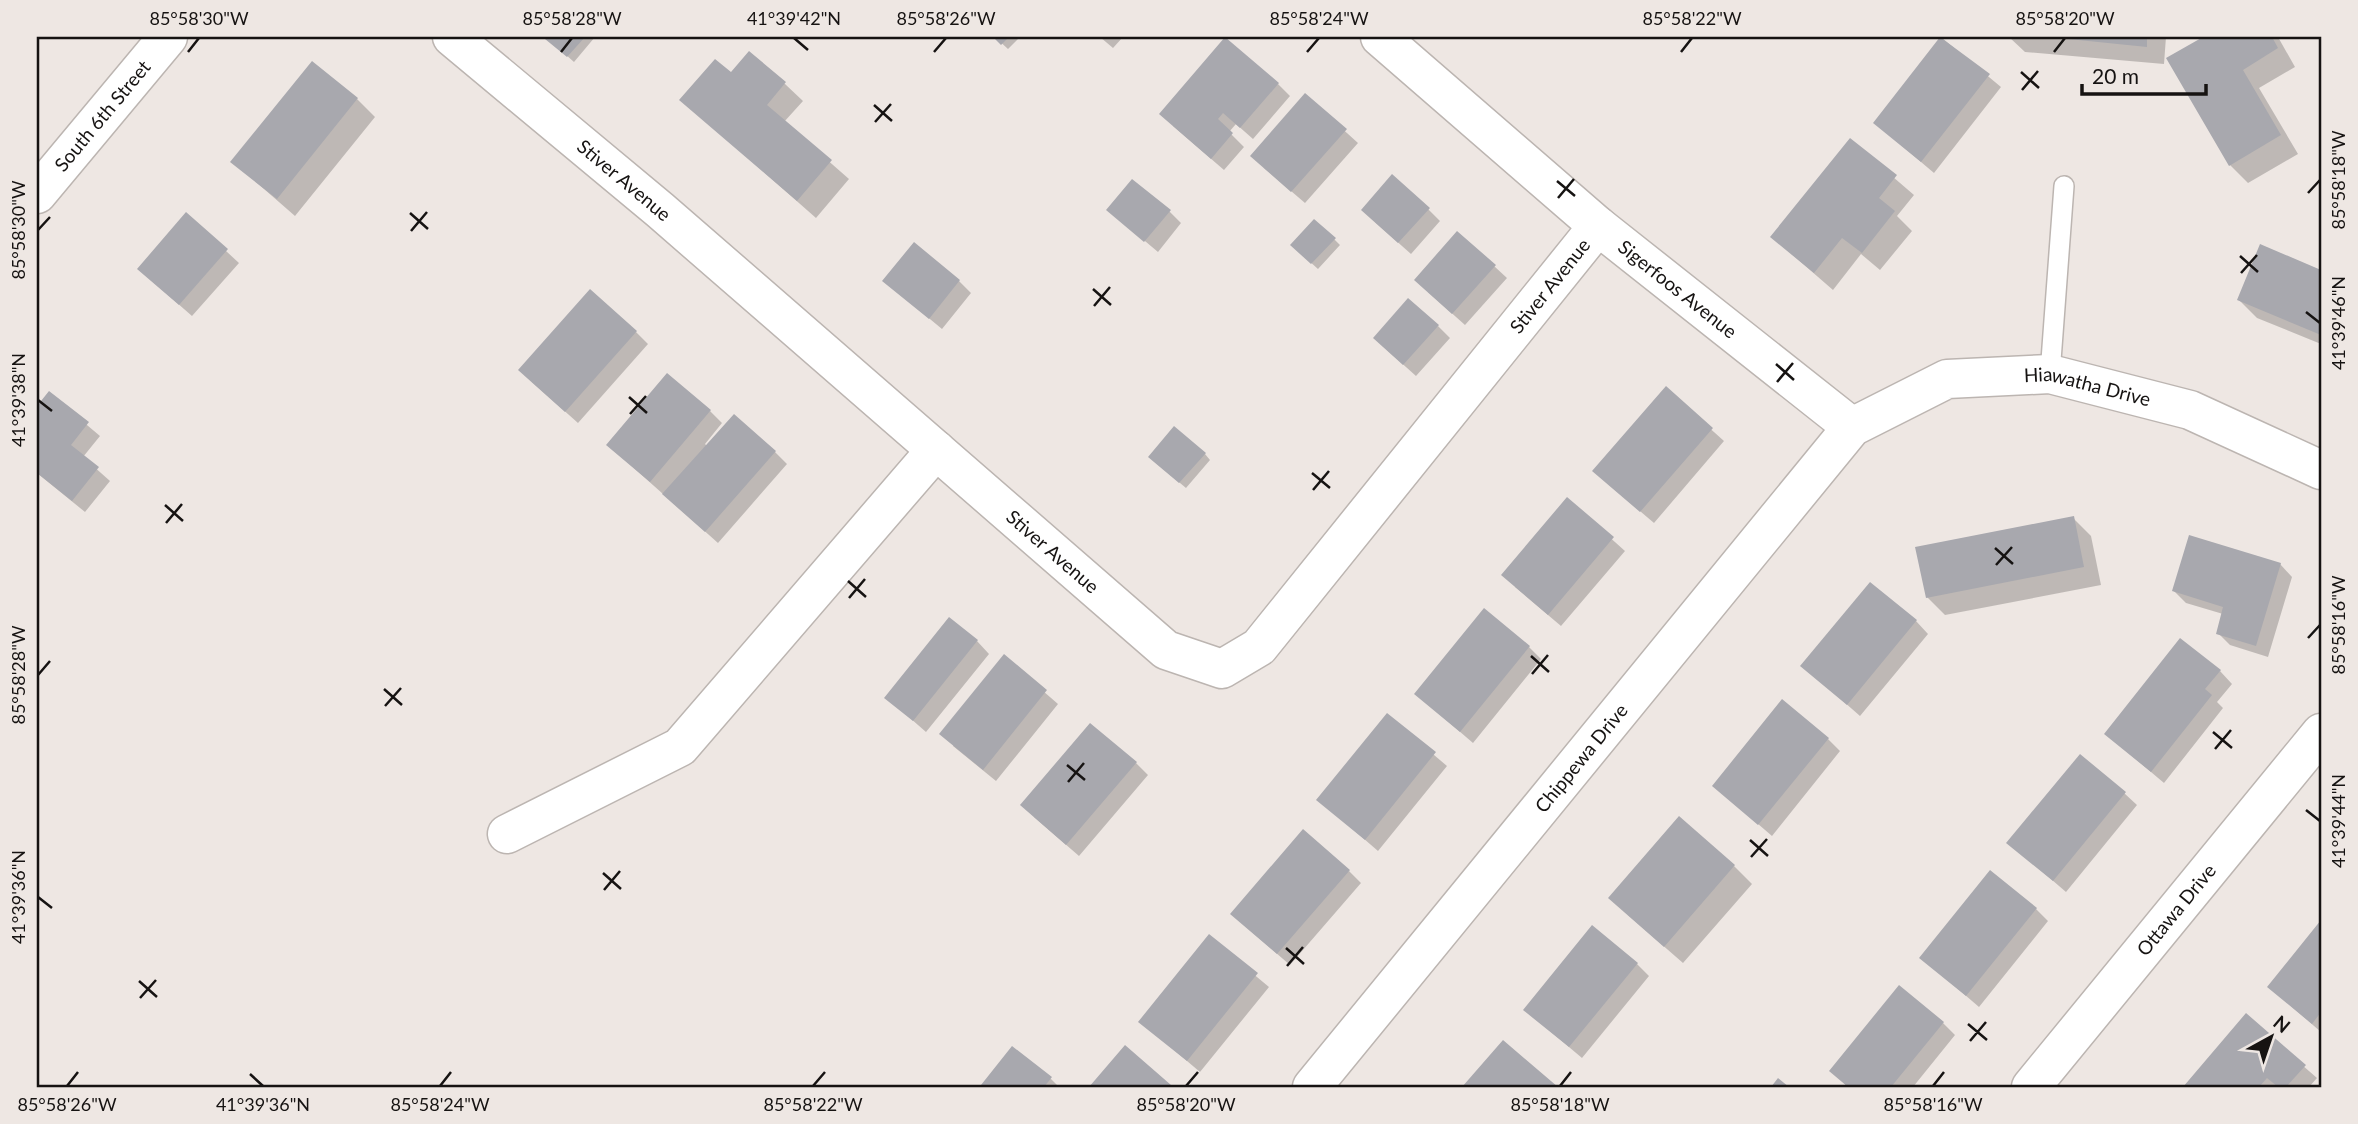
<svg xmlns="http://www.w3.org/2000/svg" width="2358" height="1124" font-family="Lato,sans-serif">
<rect width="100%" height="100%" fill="#eee7e3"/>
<!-- shadow -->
<path fill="#0003" d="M 550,37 L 595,37 L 574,62 L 548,39 Z
M 995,37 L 1020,37 L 1008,49 Z
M 1100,37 L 1123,37 L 1113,48 Z
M 2009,37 L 2166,37 L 2164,64 L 2025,52 Z
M 2206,37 L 2278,37 L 2295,67 L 2259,88 L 2298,154 L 2248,183 L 2230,165 L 2169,59 Z
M 1942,38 L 2001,87 L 1934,173 L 1875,123 Z
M 731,75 L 785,84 L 803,101 L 784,122 L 849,179 L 816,218 L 682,100 Z
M 1278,84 L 1290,96 L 1253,139 L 1236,124 L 1229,132 L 1244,147 L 1224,170 L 1173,126 Z
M 1305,95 L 1358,143 L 1305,203 L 1264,168 Z
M 357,99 L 375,117 L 295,216 L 233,162 Z
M 1850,140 L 1914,195 L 1897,216 L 1912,231 L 1880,270 L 1861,254 L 1833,290 L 1772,237 Z
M 1428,209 L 1440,221 L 1411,254 L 1375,222 Z
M 1108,210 L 1169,211 L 1181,223 L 1158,252 Z
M 187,215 L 239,263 L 192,316 L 152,281 Z
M 1334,239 L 1340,245 L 1318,269 L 1298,251 Z
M 2261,247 L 2321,272 L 2321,344 L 2257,318 L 2239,300 Z
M 1494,266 L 1507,278 L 1465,325 L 1428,292 Z
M 884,281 L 959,281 L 971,293 L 942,329 Z
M 1438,326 L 1450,338 L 1416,376 L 1387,350 Z
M 636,332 L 648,344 L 578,423 L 532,382 Z
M 1666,389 L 1724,441 L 1654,523 L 1607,483 Z
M 49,393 L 100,436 L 83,457 L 110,481 L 85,512 L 37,473 L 37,409 Z
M 710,411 L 722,423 L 705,444 L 707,446 L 775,452 L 787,464 L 718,543 L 608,445 Z
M 1205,454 L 1210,460 L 1186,488 L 1156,463 Z
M 1567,499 L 1625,551 L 1561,626 L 1515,587 Z
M 2073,518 L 2091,536 L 2101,585 L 1945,615 L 1927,597 Z
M 2280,564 L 2292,577 L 2268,657 L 2230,645 L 2218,633 L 2223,614 L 2186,603 L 2174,591 Z
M 1916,621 L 1928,634 L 1860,716 L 1803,666 Z
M 977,641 L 989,654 L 926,732 L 886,697 Z
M 1529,647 L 1541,659 L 1473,743 L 1416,694 Z
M 1004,657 L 1058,704 L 996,781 L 953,746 Z
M 2220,671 L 2232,684 L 2217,702 L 2223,708 L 2164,783 L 2106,734 Z
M 1387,715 L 1447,766 L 1378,851 L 1319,800 Z
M 1828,739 L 1840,751 L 1772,836 L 1714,786 Z
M 1136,763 L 1148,775 L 1079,856 L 1034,817 Z
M 2124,793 L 2137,805 L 2066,892 L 2009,843 Z
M 1734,866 L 1752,884 L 1683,963 L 1628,915 Z
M 1349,871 L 1361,883 L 1290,965 L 1245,926 Z
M 2036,909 L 2048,921 L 1979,1007 L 1922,958 Z
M 2321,923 L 2321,1032 L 2269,987 Z
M 1209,937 L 1269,987 L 1200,1072 L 1141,1022 Z
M 1637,964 L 1649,976 L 1582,1058 L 1525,1010 Z
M 2246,1016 L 2317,1078 L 2309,1087 L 2185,1087 Z
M 1943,1023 L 1955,1035 L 1913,1087 L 1848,1087 L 1831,1071 Z
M 1012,1048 L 1051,1079 L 1059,1087 L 986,1087 L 984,1085 Z"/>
<!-- building -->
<path fill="#a8a8ae" d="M 547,37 L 585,37 L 567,57 L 545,39 Z
M 993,37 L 1009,37 L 1001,45 Z
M 1225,37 L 1279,83 L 1240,128 L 1223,113 L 1218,119 L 1233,133 L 1211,159 L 1159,114 Z
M 1940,37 L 1990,74 L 1921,162 L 1873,123 Z
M 2049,37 L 2147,37 L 2147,47 Z
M 2203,37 L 2272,37 L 2278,48 L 2243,70 L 2281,135 L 2229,166 L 2166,58 Z
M 749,51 L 786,82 L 767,105 L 832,160 L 797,201 L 679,100 L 715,59 L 731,72 Z
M 312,61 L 358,98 L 277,199 L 230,162 Z
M 1305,93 L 1347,129 L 1291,192 L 1250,156 Z
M 1850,138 L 1897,175 L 1879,198 L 1895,211 L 1862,253 L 1842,238 L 1814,273 L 1770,237 Z
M 1392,174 L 1430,208 L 1398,243 L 1361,210 Z
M 1132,179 L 1171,210 L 1144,242 L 1106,210 Z
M 186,212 L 228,249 L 179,305 L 137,269 Z
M 1314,219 L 1336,238 L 1311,264 L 1290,245 Z
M 1457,231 L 1496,265 L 1452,314 L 1414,280 Z
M 914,242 L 960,280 L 929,319 L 882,281 Z
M 2260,244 L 2321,270 L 2321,335 L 2237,300 Z
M 590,289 L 637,331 L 565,412 L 518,370 Z
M 1408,298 L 1439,325 L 1403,365 L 1373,338 Z
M 667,373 L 711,410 L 650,482 L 606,445 Z
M 1666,386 L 1713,428 L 1640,512 L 1592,471 Z
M 49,391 L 89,422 L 71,445 L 99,467 L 72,501 L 37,473 L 37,406 Z
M 734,414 L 776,451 L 705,532 L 662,494 Z
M 1174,426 L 1206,453 L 1179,483 L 1148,457 Z
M 1567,497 L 1614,537 L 1548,615 L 1501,575 Z
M 2074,516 L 2084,567 L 1926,598 L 1915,547 Z
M 2189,535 L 2281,563 L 2256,646 L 2216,634 L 2223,607 L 2172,591 Z
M 1870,582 L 1917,620 L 1847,705 L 1800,666 Z
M 1484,608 L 1530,646 L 1460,732 L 1414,694 Z
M 949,617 L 978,640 L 913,721 L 884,698 Z
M 2180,638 L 2221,670 L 2205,689 L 2212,695 L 2151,772 L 2104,734 Z
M 1004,654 L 1047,690 L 983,770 L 939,734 Z
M 1782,699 L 1829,738 L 1758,825 L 1712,786 Z
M 1387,713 L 1436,752 L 1365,840 L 1316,800 Z
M 1090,723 L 1137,762 L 1066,845 L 1020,805 Z
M 2080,754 L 2126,792 L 2053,881 L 2006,843 Z
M 1679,816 L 1735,865 L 1664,947 L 1608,898 Z
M 1303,829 L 1350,870 L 1277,954 L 1230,914 Z
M 1990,870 L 2037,908 L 1966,996 L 1919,958 Z
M 2321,920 L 2321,1012 L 2312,1024 L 2267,987 Z
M 1592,925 L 1638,963 L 1569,1047 L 1523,1010 Z
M 1209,934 L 1258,973 L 1187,1061 L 1138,1022 Z
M 1899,985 L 1944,1022 L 1891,1087 L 1848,1087 L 1829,1071 Z
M 2246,1013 L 2306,1065 L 2286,1087 L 2278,1087 L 2267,1078 L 2259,1087 L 2183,1087 Z
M 1503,1040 L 1558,1087 L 1462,1087 Z
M 1125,1045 L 1171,1085 L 1169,1087 L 1089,1087 Z
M 1012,1046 L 1052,1077 L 1044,1087 L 981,1085 Z
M 1778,1078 L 1789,1087 L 1771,1087 Z"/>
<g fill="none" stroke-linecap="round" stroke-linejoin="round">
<!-- service casing -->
<g stroke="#bcb5b1" stroke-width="22">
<path id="service" d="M 2050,374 L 2064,186"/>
</g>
<!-- minor casing -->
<g stroke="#bcb5b1" stroke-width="41">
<g id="minor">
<path id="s1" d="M 452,37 L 660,210 L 1166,650 L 1222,669 L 1259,647 L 1598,226"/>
<path id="s2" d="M 1380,37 L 1598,226 L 1852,427"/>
<path d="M 507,834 L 680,747 L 936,450"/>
<path id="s3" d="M 1312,1087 L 1852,427 L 1947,379 L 2050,374 L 2190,410 L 2321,470"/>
<path id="s4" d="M 2031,1087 L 2321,733"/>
</g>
</g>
<!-- tertiary casing -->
<g stroke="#bcb5b1" stroke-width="41">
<g id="tertiary">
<path id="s5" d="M 37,194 L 168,37"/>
</g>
</g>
<!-- service -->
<use href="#service" stroke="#fff" stroke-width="19"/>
<!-- minor -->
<use href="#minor" stroke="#fff" stroke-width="38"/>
<!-- tertiary -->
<use href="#tertiary" stroke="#fff" stroke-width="38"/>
</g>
<!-- ticks -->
<path fill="none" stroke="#161312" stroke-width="2.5" d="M 794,38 L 808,50M 188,52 L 199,38M 561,52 L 572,38M 934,52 L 946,38M 1307,52 L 1319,38M 1681,52 L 1692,38M 2054,52 L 2065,38M 2021,72 L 2039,88M 2022,90 L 2038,71M 874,105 L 892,121M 875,122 L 891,104M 1557,181 L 1575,196M 2308,193 L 2320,180M 1558,198 L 1574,179M 410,213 L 428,229M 38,230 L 50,217M 411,231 L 427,212M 2240,256 L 2258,272M 2241,273 L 2257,255M 1093,289 L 1111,305M 1094,306 L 1110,287M 2306,312 L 2320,323M 1776,364 L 1794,380M 1777,382 L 1793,363M 629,397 L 647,413M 38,400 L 52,411M 630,414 L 646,396M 1312,473 L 1330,488M 1313,490 L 1329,471M 165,505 L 183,521M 166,523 L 182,504M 1995,548 L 2013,564M 1996,565 L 2012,547M 848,581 L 866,597M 849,598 L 865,579M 2308,638 L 2320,625M 1531,656 L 1549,672M 1532,674 L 1548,655M 38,675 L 50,661M 384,689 L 402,705M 385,706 L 401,688M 2213,732 L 2232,748M 2215,749 L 2231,730M 1067,765 L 1085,780M 1068,782 L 1084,763M 2306,810 L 2320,821M 1750,840 L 1768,856M 1751,857 L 1767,839M 603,873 L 621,889M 604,890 L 620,871M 38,897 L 52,908M 1286,948 L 1304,964M 1287,966 L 1303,947M 139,981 L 157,997M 140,998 L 156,980M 1968,1024 L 1987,1040M 1970,1041 L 1986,1022M 250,1074 L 263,1086M 67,1086 L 78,1072M 440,1086 L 451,1072M 813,1086 L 825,1072M 1186,1086 L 1198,1072M 1560,1086 L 1571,1072M 1933,1086 L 1944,1072"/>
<g text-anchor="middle" stroke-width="6" stroke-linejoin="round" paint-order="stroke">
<!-- street labels -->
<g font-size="19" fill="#161312" stroke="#eee7e3">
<text dy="7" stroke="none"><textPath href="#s5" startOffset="102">South 6th Street</textPath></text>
<text dy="7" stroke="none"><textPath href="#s1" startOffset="224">Stiver Avenue</textPath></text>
<text dy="7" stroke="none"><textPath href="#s1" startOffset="1507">Stiver Avenue</textPath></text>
<text dy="7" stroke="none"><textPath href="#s2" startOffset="390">Sigerfoos Avenue</textPath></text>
<text dy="7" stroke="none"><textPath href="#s3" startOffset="1101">Hiawatha Drive</textPath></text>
<text dy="7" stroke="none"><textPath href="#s1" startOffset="791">Stiver Avenue</textPath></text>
<text dy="7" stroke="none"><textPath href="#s3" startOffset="425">Chippewa Drive</textPath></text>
<text dy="7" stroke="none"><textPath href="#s4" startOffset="229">Ottawa Drive</textPath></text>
</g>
</g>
<!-- border -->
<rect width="2358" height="1124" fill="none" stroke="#eee7e3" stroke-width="77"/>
<!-- north arrow -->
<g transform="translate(2271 1037) rotate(40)" stroke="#eee7e3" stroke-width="5" paint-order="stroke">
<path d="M0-5L12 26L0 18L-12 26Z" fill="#161312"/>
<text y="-10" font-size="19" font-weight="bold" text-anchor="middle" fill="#161312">N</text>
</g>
<!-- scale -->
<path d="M2082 84v10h124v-10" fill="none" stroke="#161312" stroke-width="3.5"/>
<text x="2092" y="84" font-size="21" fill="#161312" stroke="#eee7e3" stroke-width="5" paint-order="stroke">20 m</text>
<rect x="38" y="38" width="2282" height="1048" fill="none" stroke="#161312" stroke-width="2.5"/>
<g font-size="18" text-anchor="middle" fill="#161312">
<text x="199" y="25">85°58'30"W</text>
<text x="572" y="25">85°58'28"W</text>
<text x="794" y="25">41°39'42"N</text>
<text x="946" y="25">85°58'26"W</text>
<text x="1319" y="25">85°58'24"W</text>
<text x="1692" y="25">85°58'22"W</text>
<text x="2065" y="25">85°58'20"W</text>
<text transform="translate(2339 180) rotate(-90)" y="6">85°58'18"W</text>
<text transform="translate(19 230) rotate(-90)" y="6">85°58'30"W</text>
<text transform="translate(2339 323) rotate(-90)" y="6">41°39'46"N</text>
<text transform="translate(19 400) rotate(-90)" y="6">41°39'38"N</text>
<text transform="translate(2339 625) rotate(-90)" y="6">85°58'16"W</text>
<text transform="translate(19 675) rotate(-90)" y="6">85°58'28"W</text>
<text transform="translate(2339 821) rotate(-90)" y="6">41°39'44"N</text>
<text transform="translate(19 897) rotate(-90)" y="6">41°39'36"N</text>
<text x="67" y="1111">85°58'26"W</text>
<text x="263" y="1111">41°39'36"N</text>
<text x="440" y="1111">85°58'24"W</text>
<text x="813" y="1111">85°58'22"W</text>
<text x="1186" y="1111">85°58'20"W</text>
<text x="1560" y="1111">85°58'18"W</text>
<text x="1933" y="1111">85°58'16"W</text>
</g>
</svg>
